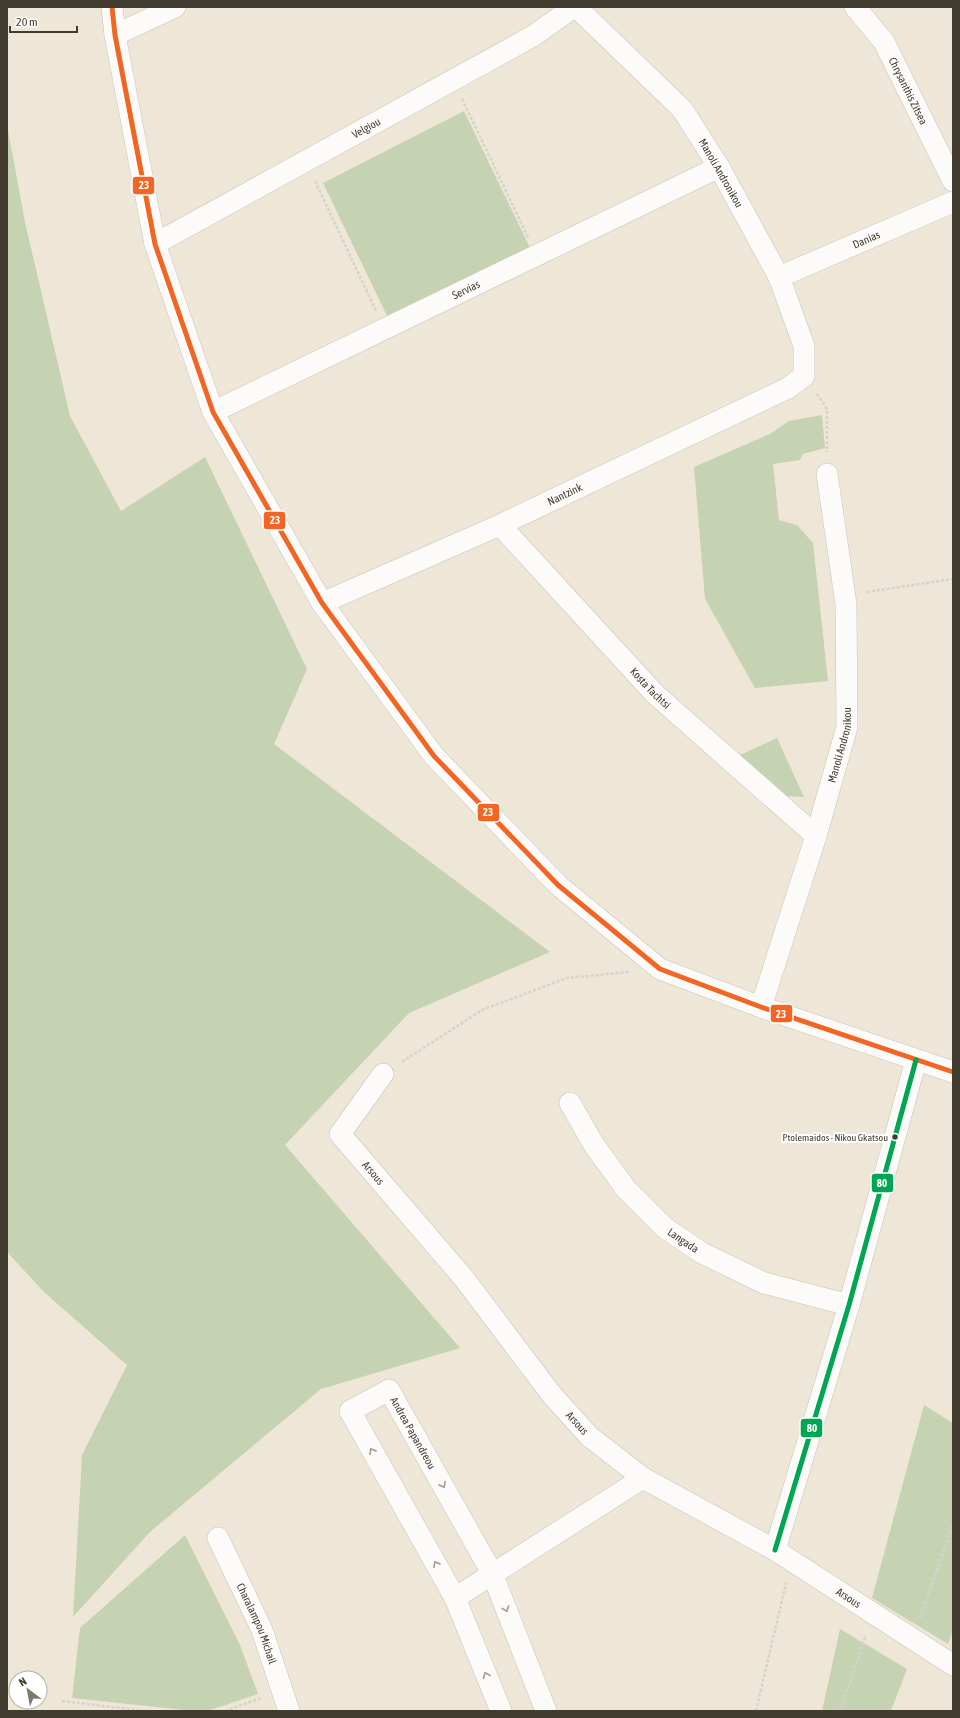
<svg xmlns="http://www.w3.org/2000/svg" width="960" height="1718" font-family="'Asap Condensed',sans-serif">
<rect width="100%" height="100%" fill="#eee6d6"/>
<!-- green -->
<path fill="#c6d3b3" d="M 464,111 L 532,252 L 389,320 L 323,183 Z
M 7,125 L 25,222 L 70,416 L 121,511 L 205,457 L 307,669 L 274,744 L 550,952 L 409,1013 L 285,1145 L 460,1348 L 321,1389 L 150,1532 L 73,1617 L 82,1455 L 127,1365 L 45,1293 L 7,1252 Z
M 822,415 L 825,448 L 803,454 L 800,460 L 773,464 L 779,520 L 797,525 L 813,543 L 828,681 L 755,688 L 705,599 L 694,467 L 770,434 L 789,421 Z
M 777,738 L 804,797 L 787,796 L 740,755 Z
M 924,1405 L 953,1423 L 953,1630 L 948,1644 L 872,1598 Z
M 185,1535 L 240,1645 L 258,1694 L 207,1711 L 194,1711 L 72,1698 L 80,1628 Z
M 840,1629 L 907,1669 L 891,1711 L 822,1711 Z"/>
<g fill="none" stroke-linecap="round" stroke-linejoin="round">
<!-- minor casing -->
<g stroke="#cac3b7" stroke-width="22">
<g id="minor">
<path d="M 112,7 L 115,35 L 155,244 L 213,412 L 322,603 L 434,756 L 558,885 L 660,969 L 761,1007 L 953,1072"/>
<path id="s1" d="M 855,7 L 884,42 L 953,181"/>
<path d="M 115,35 L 175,7"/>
<path id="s2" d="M 155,244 L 533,36 L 574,7"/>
<path id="s3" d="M 779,277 L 953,202"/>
<path id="s4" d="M 213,412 L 719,167"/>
<path id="s5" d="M 500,525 L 655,694 L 816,836"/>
<path id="s6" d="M 322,603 L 500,525 L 788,388 L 804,376 L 804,346 L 779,277 L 719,167 L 682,109 L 576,7"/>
<path id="s7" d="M 761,1007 L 816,836 L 847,727 L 846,604 L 827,474"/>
<path id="s8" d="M 383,1074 L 340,1134 L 462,1276 L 552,1395 L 590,1437 L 643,1478 L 775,1550 L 953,1665"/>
<path id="s9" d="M 570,1103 L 594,1145 L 626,1189 L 665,1228 L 702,1253 L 764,1283 L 849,1305"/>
<path id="s10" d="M 218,1538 L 262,1630 L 289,1711"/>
<path d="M 775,1550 L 849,1305 L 916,1060"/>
<path d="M 455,1598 L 643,1478"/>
<path id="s11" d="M 501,1711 L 455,1598 L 350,1411 L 389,1390 L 492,1573 L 546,1711"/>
</g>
</g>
<!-- path -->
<path stroke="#d5d3ce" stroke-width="2.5" stroke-dasharray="3 2" stroke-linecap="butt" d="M 462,99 L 528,237
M 315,181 L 376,311
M 817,394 L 827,409 L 827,452
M 867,592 L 953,579
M 402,1062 L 482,1010 L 567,978 L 629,972
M 920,1618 L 953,1524
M 62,1701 L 146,1711
M 225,1711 L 261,1698
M 756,1711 L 786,1583
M 840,1711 L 866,1635"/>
<!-- minor -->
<use href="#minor" stroke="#fcfbf9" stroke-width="21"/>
<!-- bus-1 casing -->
<g stroke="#fff" stroke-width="8">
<path id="bus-1" d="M 112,7 L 115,35 L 155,244 L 213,412 L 322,603 L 434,756 L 558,885 L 660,969 L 761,1007 L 953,1072"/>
</g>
<!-- bus-2 casing -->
<g stroke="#fff" stroke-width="8">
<path id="bus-2" d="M 775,1550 L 849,1305 L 916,1060"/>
</g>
<!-- bus-1 -->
<use href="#bus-1" stroke="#f26522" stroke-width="5"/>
<!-- bus-2 -->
<use href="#bus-2" stroke="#00a651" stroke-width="5"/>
</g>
<!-- one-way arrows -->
<defs><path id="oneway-chevron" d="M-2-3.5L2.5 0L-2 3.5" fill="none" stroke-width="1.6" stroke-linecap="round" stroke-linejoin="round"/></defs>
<g stroke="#9f9b94">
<use href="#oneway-chevron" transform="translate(372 1451) rotate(-119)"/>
<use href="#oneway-chevron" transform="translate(443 1485) rotate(61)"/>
<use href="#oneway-chevron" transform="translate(436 1564) rotate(-119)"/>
<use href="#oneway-chevron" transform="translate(506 1609) rotate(69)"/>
<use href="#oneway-chevron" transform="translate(486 1675) rotate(-112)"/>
</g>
<!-- markers -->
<circle fill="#423b30" stroke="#fff" stroke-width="1.5" cx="895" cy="1137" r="3.5"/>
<g text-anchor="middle" stroke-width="4" stroke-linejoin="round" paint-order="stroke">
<!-- bus labels -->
<g font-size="10" fill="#423b30" stroke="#fff" text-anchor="end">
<text x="888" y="1141">Ptolemaidos - Nikou Gkatsou</text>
</g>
<!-- street labels -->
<g font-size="11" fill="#423b30" stroke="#fff">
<text dy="4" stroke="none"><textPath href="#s1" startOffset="100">Chrysanthis Zitsea</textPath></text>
<text dy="4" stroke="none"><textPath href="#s2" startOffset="241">Velgiou</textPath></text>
<text transform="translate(721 173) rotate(60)" y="4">Manoli Andronikou</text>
<text dy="4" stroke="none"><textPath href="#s3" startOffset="95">Danias</textPath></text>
<text dy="4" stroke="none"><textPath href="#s4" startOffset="281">Servias</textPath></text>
<text dy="4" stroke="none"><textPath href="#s6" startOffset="266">Nantzink</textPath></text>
<text dy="4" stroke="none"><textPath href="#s5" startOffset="222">Kosta Tachtsi</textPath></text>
<text dy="4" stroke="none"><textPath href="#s7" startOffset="274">Manoli Andronikou</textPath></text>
<text dy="4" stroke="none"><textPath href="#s8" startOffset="125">Arsous</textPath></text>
<text dy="4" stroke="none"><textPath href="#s9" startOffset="180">Langada</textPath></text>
<text dy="4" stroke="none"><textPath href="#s8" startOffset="448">Arsous</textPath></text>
<text dy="4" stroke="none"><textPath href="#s11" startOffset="430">Andrea Papandreou</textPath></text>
<text dy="4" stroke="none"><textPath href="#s8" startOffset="772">Arsous</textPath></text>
<text dy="4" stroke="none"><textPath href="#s10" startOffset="94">Charalampou Michail</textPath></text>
</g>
</g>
<g stroke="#fff" stroke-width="1.5">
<rect x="132" y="176" width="23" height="19" rx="4" fill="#f26522"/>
<rect x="263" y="511" width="23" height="19" rx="4" fill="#f26522"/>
<rect x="477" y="803" width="23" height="19" rx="4" fill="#f26522"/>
<rect x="770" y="1004" width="23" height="19" rx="4" fill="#f26522"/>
<rect x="871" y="1173" width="23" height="20" rx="4" fill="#00a651"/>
<rect x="800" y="1418" width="23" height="20" rx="4" fill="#00a651"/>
</g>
<g font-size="11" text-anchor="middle" font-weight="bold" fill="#fff">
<text x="144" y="189">23</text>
<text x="275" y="524">23</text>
<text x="488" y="816">23</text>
<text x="781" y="1018">23</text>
<text x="882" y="1187">80</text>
<text x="812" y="1432">80</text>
</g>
<!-- border -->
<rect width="960" height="1718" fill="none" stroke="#423b30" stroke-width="16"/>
<!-- north arrow -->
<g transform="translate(28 1690) rotate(328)"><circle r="19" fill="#ffffff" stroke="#b3b1ac"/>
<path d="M0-3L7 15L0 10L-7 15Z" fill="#7e776a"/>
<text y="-6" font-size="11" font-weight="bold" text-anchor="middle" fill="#423b30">N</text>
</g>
<!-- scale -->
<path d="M10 26v6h67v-6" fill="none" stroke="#423b30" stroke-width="2"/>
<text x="16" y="26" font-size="12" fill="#423b30" stroke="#ffffff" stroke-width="3" paint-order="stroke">20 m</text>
</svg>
